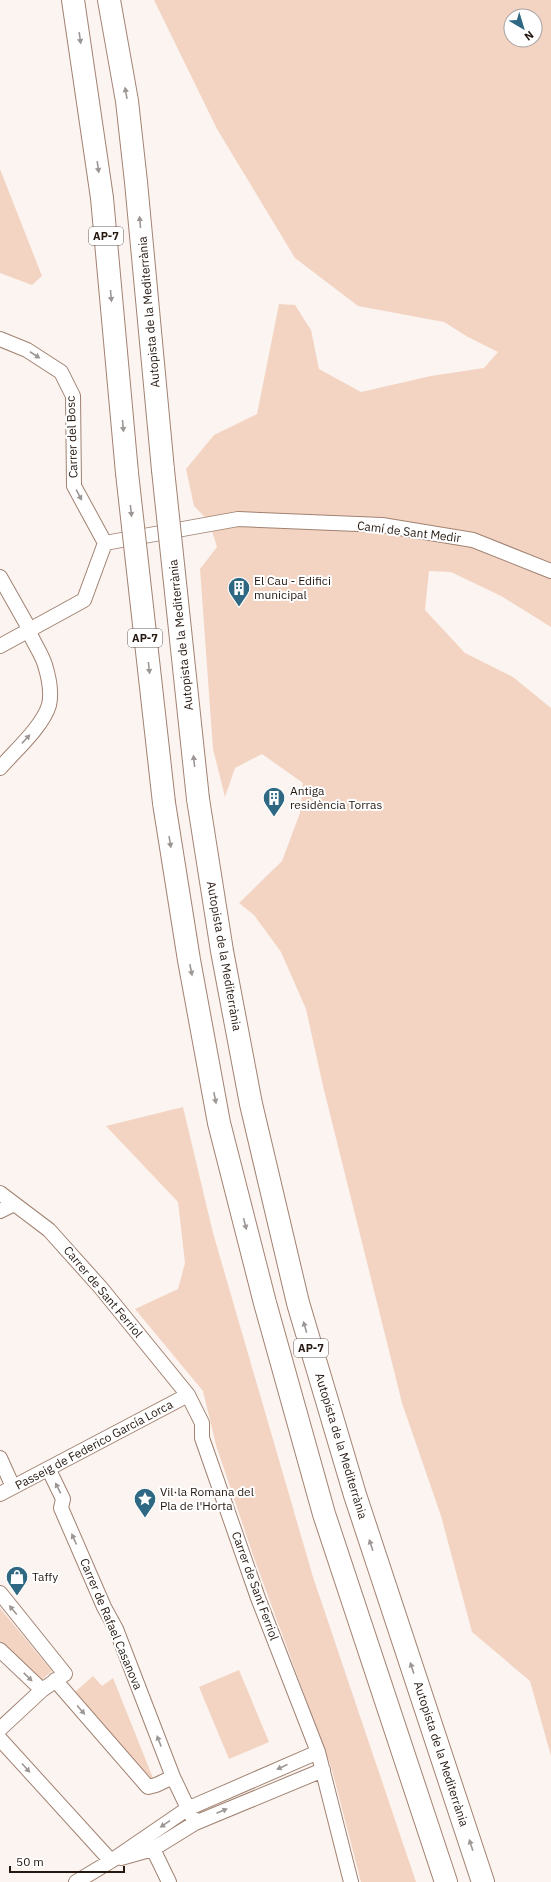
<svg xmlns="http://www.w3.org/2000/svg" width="551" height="1882" font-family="'IBM Plex Sans',sans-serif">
<rect width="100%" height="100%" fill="#fbf4f0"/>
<!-- green -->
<path fill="#f3d4c3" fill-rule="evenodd" d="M 154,0 L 551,0 L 551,627 L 501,596 L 451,572 L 429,571 L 425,610 L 465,653 L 513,677 L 551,708 L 551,1756 L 530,1681 L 472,1632 L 441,1516 L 402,1403 L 323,1086 L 306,1009 L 281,952 L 254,915 L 239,903 L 282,861 L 300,813 L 303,783 L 262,754 L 235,768 L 225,797 L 213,749 L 200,569 L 217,547 L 209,521 L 194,506 L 186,469 L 214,435 L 257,414 L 279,304 L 295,305 L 311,330 L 319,369 L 361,392 L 431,376 L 484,368 L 498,352 L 468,337 L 444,322 L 358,306 L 295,258 L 217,129 ZM 511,16 L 535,16 L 535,40 L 511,40 Z
M 0,169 L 42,276 L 32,285 L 0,273 Z
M 183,1107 L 213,1233 L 313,1577 L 416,1882 L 361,1882 L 332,1770 L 253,1555 L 216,1445 L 203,1391 L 135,1309 L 178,1289 L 185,1263 L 178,1202 L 106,1126 Z
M 0,1608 L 52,1671 L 40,1681 L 0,1642 Z
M 239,1670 L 269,1742 L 229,1759 L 199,1687 Z
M 93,1676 L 102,1686 L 113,1678 L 153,1778 L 150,1780 L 75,1692 Z"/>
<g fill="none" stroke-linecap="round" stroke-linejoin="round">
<!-- street casing -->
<g stroke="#a18272" stroke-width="16">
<path id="street" d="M 0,339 L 27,350 L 61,372 L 73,396 L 74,486 L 105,543
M 0,577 L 26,623 C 30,639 41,651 45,665 C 49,678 52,692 49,705 C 43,726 15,751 0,768
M 0,646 L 84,600 L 105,543 L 238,519 L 382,525 L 473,540 L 551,571
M 0,1193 L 49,1230 L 101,1288 L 188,1395 L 202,1423 L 202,1438 L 258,1598 L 318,1752 L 351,1882
M 0,1211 L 14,1204
M 0,1458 L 13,1487
M 49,1470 L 63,1499 L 61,1508 L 104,1607 L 116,1629 L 173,1777 L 195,1823
M 0,1494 L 188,1395
M 0,1593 L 65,1674 L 42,1690 L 0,1650
M 55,1680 L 148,1787 L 156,1785 L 173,1777
M 0,1729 L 42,1690
M 0,1739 L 111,1861
M 153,1849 L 169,1882
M 121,1858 L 153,1849 L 195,1823 L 323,1770
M 76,1882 L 111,1861 L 187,1809 L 318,1752"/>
</g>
<!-- highway casing -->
<g stroke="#a18272" stroke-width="24">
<path id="highway" d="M 73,0 L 102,198 L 127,473
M 109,0 L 127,101 L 136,182 L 163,470
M 198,799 L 222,951 L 251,1104 L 298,1303 L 355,1495 L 483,1882
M 164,803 L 189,960 L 219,1123 L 265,1303 L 324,1514 L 446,1882"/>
</g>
<!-- street -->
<use href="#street" stroke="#fff" stroke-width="14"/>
<!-- highway -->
<use href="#highway" stroke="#fff" stroke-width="22"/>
<!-- highway-bridge casing -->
<g stroke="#a18272" stroke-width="24" stroke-linecap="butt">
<path id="highway-bridge" d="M 163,470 L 198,799
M 127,473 L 164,803"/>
</g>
<!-- highway-bridge -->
<use href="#highway-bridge" stroke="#fff" stroke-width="22"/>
</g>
<!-- one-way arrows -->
<defs><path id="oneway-solid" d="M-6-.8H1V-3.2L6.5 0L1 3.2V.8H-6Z"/></defs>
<g fill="#9c9794">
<use href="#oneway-solid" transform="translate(80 38) rotate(82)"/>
<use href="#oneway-solid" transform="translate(126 93) rotate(-100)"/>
<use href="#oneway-solid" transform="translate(98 167) rotate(82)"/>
<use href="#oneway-solid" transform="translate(140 222) rotate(-95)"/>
<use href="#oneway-solid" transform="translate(111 296) rotate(85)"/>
<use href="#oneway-solid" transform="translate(35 355) rotate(33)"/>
<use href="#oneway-solid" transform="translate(123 426) rotate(85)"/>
<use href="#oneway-solid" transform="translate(79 495) rotate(62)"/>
<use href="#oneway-solid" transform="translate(131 511) rotate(84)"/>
<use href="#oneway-solid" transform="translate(149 668) rotate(84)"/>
<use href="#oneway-solid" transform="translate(26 739) rotate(-47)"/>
<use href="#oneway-solid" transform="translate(194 761) rotate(-96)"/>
<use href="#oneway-solid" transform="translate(170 842) rotate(81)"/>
<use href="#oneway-solid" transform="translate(191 970) rotate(79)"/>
<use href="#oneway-solid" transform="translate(215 1098) rotate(79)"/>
<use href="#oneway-solid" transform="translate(245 1224) rotate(76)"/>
<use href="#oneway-solid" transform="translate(305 1327) rotate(-106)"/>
<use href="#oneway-solid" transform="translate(58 1488) rotate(-116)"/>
<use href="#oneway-solid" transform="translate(74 1539) rotate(-114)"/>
<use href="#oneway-solid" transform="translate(371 1545) rotate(-108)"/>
<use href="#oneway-solid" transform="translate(13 1610) rotate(-130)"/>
<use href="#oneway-solid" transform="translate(412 1668) rotate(-108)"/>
<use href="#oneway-solid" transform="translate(28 1677) rotate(44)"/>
<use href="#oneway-solid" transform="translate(81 1710) rotate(49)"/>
<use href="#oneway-solid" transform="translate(159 1741) rotate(-111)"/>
<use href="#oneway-solid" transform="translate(282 1767) rotate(156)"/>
<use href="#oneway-solid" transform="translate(26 1768) rotate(48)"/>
<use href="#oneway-solid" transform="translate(222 1811) rotate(-23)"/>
<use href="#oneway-solid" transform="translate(165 1824) rotate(146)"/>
<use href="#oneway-solid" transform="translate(471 1845) rotate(-108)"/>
</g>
<!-- icons -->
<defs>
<g id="building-pin" transform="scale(1.15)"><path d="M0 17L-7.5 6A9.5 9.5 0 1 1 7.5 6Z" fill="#2f6882" stroke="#fff"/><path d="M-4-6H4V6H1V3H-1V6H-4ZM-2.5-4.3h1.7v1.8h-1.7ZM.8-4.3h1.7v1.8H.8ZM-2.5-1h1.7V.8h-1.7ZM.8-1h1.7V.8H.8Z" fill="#fff"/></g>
<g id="sight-pin" transform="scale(1.15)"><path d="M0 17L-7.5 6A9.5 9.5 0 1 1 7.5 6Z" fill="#2f6882" stroke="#fff"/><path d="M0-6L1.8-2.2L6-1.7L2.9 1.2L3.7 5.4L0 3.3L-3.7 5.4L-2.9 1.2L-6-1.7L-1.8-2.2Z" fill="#fff"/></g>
<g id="shop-pin" transform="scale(1.15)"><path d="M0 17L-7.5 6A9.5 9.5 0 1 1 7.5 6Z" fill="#2f6882" stroke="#fff"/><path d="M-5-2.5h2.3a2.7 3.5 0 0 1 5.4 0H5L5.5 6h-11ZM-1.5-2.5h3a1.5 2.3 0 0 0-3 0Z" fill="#fff"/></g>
</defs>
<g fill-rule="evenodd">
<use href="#building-pin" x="239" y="588"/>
<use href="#building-pin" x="274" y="798"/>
<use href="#sight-pin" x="145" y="1499"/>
<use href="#shop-pin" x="17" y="1577"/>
</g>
<g text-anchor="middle" stroke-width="4" stroke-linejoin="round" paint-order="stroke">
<!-- shield labels -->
<g fill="#fff" stroke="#665d58" stroke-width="1">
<rect x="89" y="227" width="34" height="18" rx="3"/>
<rect x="128" y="629" width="34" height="18" rx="3"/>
<rect x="294" y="1339" width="34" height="18" rx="3"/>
</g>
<g font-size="11" font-weight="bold" fill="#241811">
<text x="106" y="240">AP-7</text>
<text x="145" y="642">AP-7</text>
<text x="311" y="1352">AP-7</text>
</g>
<!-- street labels -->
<g font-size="12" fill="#241811" stroke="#fff">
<text transform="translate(149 312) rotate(-95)" y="4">Autopista de la Mediterrània</text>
<text transform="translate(72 437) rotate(-92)" y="4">Carrer del Bosc</text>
<text transform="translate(409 532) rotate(7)" y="4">Camí de Sant Medir</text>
<text transform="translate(181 635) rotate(-96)" y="4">Autopista de la Mediterrània</text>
<text transform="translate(224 956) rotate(80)" y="4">Autopista de la Mediterrània</text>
<text transform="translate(103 1292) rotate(50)" y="4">Carrer de Sant Ferriol</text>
<text transform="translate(94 1445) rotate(-28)" y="4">Passeig de Federico García Lorca</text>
<text transform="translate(341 1446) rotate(73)" y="4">Autopista de la Mediterrània</text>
<text transform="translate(255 1586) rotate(70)" y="4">Carrer de Sant Ferriol</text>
<text transform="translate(111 1624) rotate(67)" y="4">Carrer de Rafael Casanova</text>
<text transform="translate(441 1754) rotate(72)" y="4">Autopista de la Mediterrània</text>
</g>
<!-- poi labels -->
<g font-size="12" fill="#241811" stroke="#fff" text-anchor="start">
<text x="254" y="585">El Cau - Edifici<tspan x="254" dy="14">municipal</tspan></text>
<text x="290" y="795">Antiga<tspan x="290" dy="14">residència Torras</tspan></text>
<text x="160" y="1496">Vil·la Romana del<tspan x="160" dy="14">Pla de l'Horta</tspan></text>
<text x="32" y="1581">Taffy</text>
</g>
</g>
<!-- north arrow -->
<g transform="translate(523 28) rotate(142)"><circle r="19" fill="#ffffff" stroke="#a7a3a0"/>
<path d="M0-3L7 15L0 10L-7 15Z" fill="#2f6882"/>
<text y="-6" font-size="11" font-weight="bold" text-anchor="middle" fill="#241811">N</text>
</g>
<!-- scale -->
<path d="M10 1866v6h114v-6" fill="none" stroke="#241811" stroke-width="2"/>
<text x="16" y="1866" font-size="12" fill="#241811" stroke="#ffffff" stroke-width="3" paint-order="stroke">50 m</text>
</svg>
